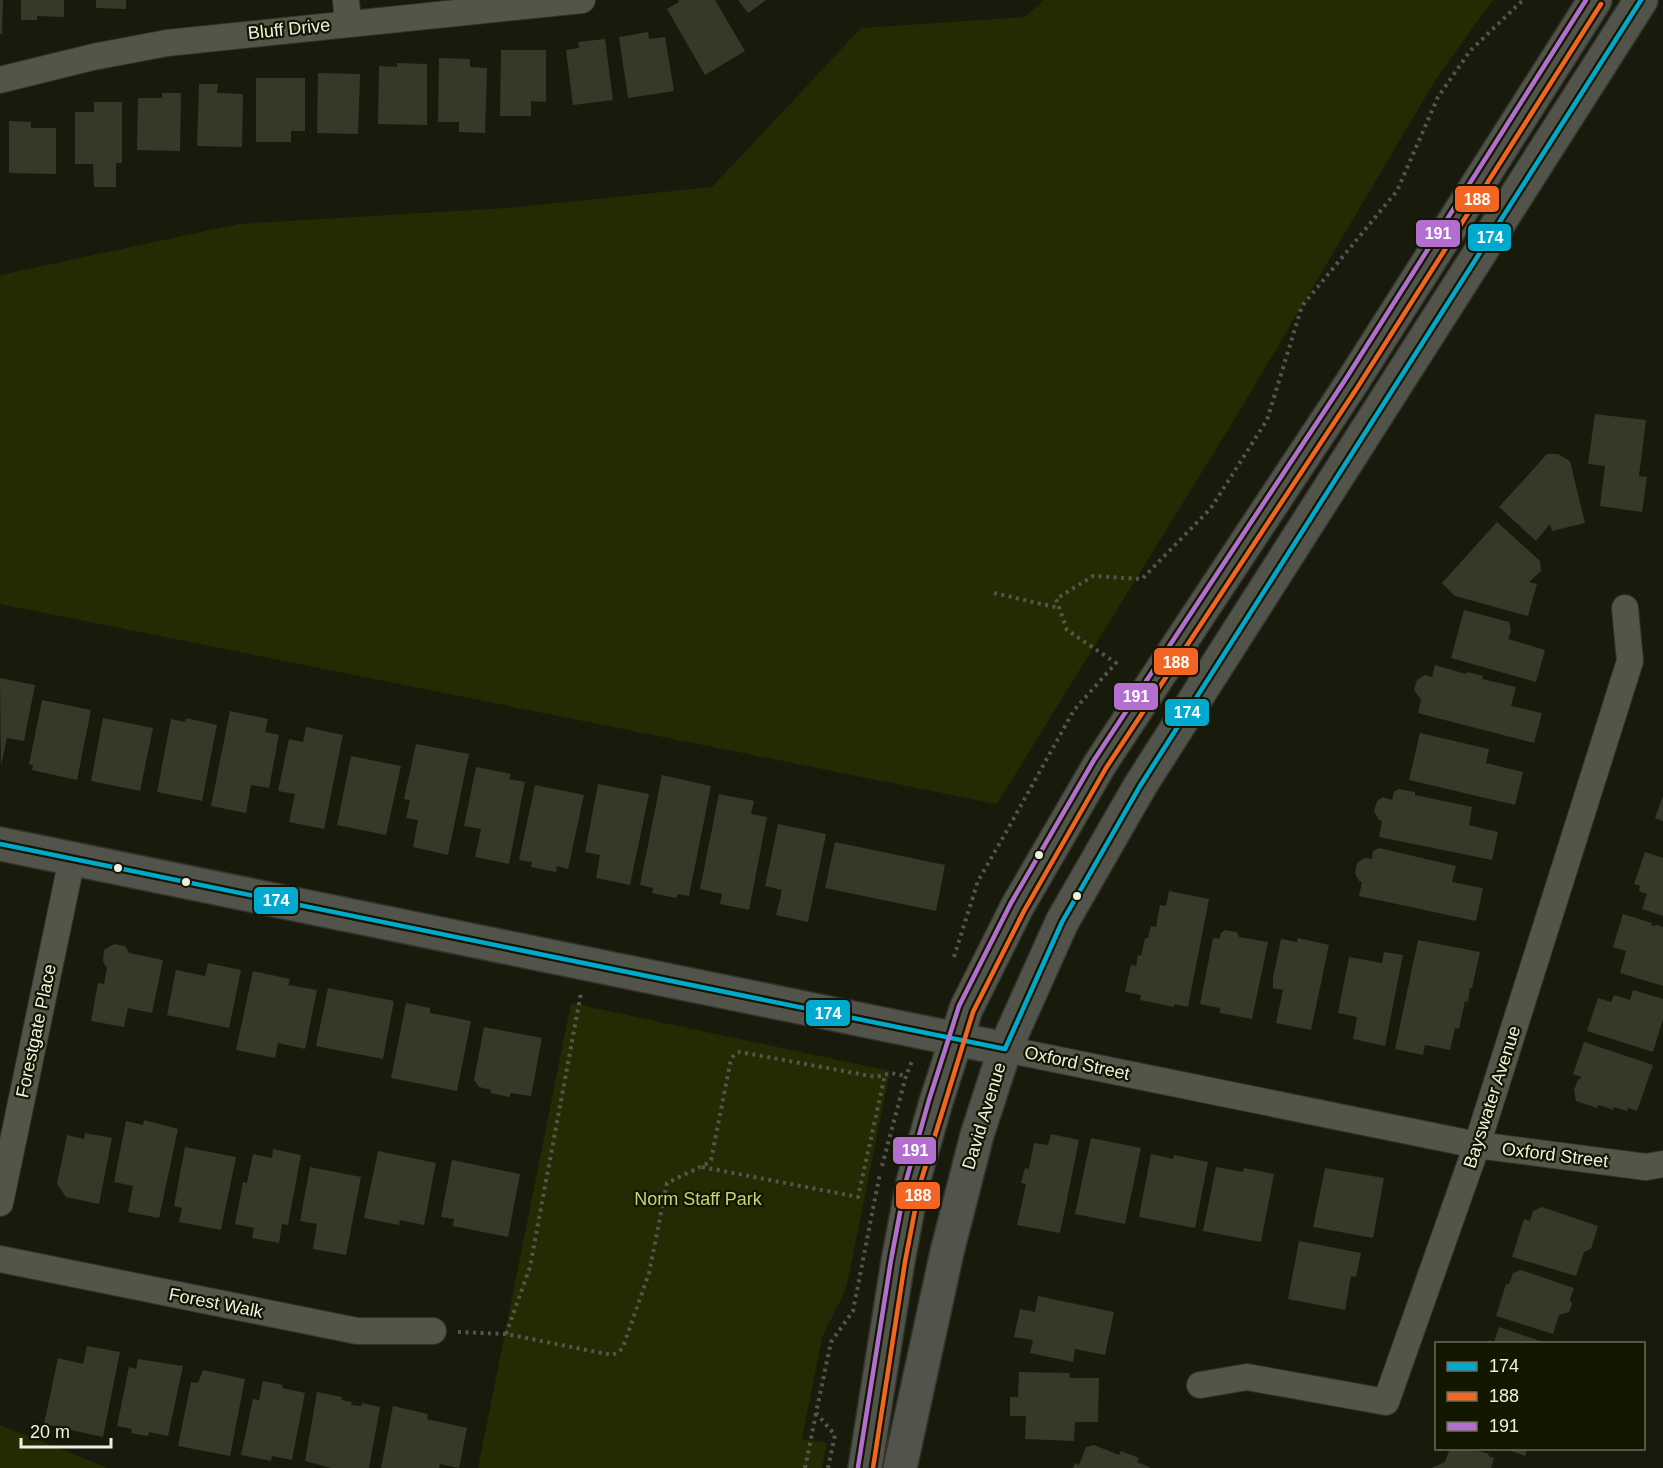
<svg xmlns="http://www.w3.org/2000/svg" width="1663" height="1468" font-family="Helvetica,sans-serif">
<rect width="100%" height="100%" fill="#181a0c"/>
<!-- green -->
<path fill="#262a03" d="M 1044,0 L 1493,0 L 1436,79 L 1239,412 L 997,804 L 0,604 L 0,275 L 238,224 L 507,208 L 712,187 L 861,28 L 1025,17 Z
M 571,1003 L 890,1071 L 846,1289 L 822,1337 L 802,1439 L 827,1443 L 822,1468 L 478,1468 Z
M 0,1425 L 108,1468 L 0,1468 Z"/>
<!-- building -->
<path fill="#363928" d="M 0,0 L 3,0 L 2,34 L 0,34 Z
M 21,0 L 64,0 L 64,17 L 37,16 L 37,20 L 21,20 Z
M 96,0 L 126,0 L 126,9 L 96,8 Z
M 678,0 L 715,0 L 745,51 L 705,75 L 667,9 L 679,2 Z
M 738,0 L 766,0 L 748,13 Z
M 648,32 L 649,39 L 665,37 L 674,91 L 628,98 L 619,37 Z
M 605,39 L 613,100 L 573,105 L 566,50 L 579,48 L 578,42 Z
M 501,50 L 546,50 L 546,102 L 531,101 L 531,116 L 500,116 Z
M 439,58 L 470,59 L 470,67 L 487,68 L 485,133 L 459,132 L 459,122 L 438,122 Z
M 397,63 L 427,64 L 427,125 L 378,124 L 379,66 L 397,67 Z
M 318,73 L 360,74 L 358,134 L 317,133 Z
M 256,78 L 305,78 L 305,131 L 291,131 L 291,142 L 256,142 Z
M 199,84 L 218,84 L 217,93 L 243,94 L 242,147 L 197,146 Z
M 162,93 L 181,93 L 180,151 L 137,150 L 138,98 L 162,98 Z
M 94,102 L 122,102 L 122,163 L 116,163 L 116,187 L 94,187 L 93,164 L 75,164 L 75,112 L 94,112 Z
M 9,121 L 31,122 L 31,128 L 56,128 L 56,174 L 9,173 Z
M 1595,414 L 1646,420 L 1639,476 L 1647,477 L 1642,512 L 1600,506 L 1605,466 L 1588,464 Z
M 1547,454 L 1558,454 L 1570,461 L 1585,523 L 1552,531 L 1550,524 L 1536,541 L 1499,507 Z
M 1497,522 L 1540,561 L 1541,571 L 1529,582 L 1537,584 L 1528,616 L 1455,596 L 1442,583 Z
M 1464,610 L 1509,622 L 1511,630 L 1508,639 L 1545,650 L 1536,682 L 1451,658 Z
M 1435,665 L 1466,674 L 1467,672 L 1483,676 L 1482,679 L 1516,687 L 1511,706 L 1542,713 L 1534,743 L 1418,713 L 1421,700 L 1414,690 L 1417,680 L 1425,675 L 1432,677 Z
M 0,678 L 35,685 L 24,741 L 7,738 L 1,766 Z
M 42,700 L 91,710 L 77,780 L 32,770 L 33,765 L 29,764 Z
M 230,711 L 268,719 L 265,732 L 279,735 L 269,788 L 251,785 L 246,813 L 211,806 Z
M 103,718 L 153,728 L 140,791 L 91,781 Z
M 186,718 L 217,725 L 202,801 L 157,792 L 171,719 L 185,722 Z
M 306,727 L 343,735 L 324,829 L 289,822 L 295,794 L 278,791 L 289,739 L 303,742 Z
M 1420,733 L 1489,749 L 1486,763 L 1523,772 L 1515,805 L 1409,780 Z
M 416,744 L 469,754 L 448,855 L 413,847 L 418,820 L 406,818 L 410,800 L 404,799 Z
M 351,756 L 401,766 L 386,835 L 337,825 Z
M 476,767 L 511,774 L 509,779 L 525,782 L 509,864 L 475,857 L 481,829 L 464,826 Z
M 662,775 L 711,786 L 689,896 L 678,894 L 676,898 L 652,893 L 653,888 L 640,885 Z
M 598,784 L 649,794 L 630,885 L 596,878 L 600,855 L 585,852 Z
M 535,785 L 584,795 L 568,869 L 557,866 L 556,872 L 531,867 L 532,862 L 519,860 Z
M 1398,789 L 1415,792 L 1415,795 L 1472,807 L 1469,825 L 1498,832 L 1492,860 L 1379,837 L 1382,821 L 1379,820 L 1374,811 L 1377,801 L 1383,797 L 1392,800 L 1394,792 Z
M 719,794 L 754,801 L 751,814 L 767,817 L 749,910 L 720,904 L 722,894 L 700,889 Z
M 1663,796 L 1663,821 L 1655,818 Z
M 778,824 L 826,834 L 808,922 L 776,915 L 782,890 L 765,886 Z
M 835,842 L 945,865 L 936,911 L 825,888 Z
M 1379,848 L 1456,866 L 1452,882 L 1483,888 L 1476,921 L 1359,896 L 1362,882 L 1359,881 L 1355,873 L 1357,863 L 1364,858 L 1372,859 L 1373,851 Z
M 1645,852 L 1663,858 L 1663,916 L 1642,909 L 1647,894 L 1639,891 L 1640,886 L 1634,884 Z
M 1169,891 L 1209,899 L 1188,1007 L 1174,1004 L 1174,1007 L 1140,1000 L 1141,995 L 1125,992 L 1131,965 L 1136,966 L 1138,955 L 1141,956 L 1145,938 L 1148,938 L 1151,926 L 1156,927 L 1160,905 L 1166,906 Z
M 1623,914 L 1652,923 L 1651,926 L 1657,925 L 1663,927 L 1663,986 L 1620,973 L 1626,951 L 1613,947 Z
M 1225,930 L 1237,932 L 1239,937 L 1268,942 L 1252,1019 L 1220,1013 L 1220,1008 L 1200,1004 L 1213,938 L 1219,939 L 1221,933 Z
M 1298,938 L 1329,945 L 1311,1030 L 1276,1023 L 1283,990 L 1273,988 L 1273,978 L 1281,939 L 1297,942 Z
M 1418,940 L 1480,952 L 1472,988 L 1470,988 L 1468,1002 L 1465,1001 L 1459,1029 L 1455,1028 L 1450,1050 L 1425,1045 L 1423,1055 L 1395,1049 Z
M 114,944 L 125,946 L 129,953 L 163,960 L 152,1013 L 128,1008 L 124,1027 L 91,1021 L 98,983 L 104,984 L 107,968 L 103,961 L 104,950 Z
M 1384,952 L 1403,955 L 1385,1046 L 1353,1039 L 1357,1017 L 1338,1013 L 1349,957 L 1382,963 Z
M 208,963 L 241,970 L 229,1028 L 167,1015 L 176,970 L 205,976 Z
M 253,971 L 290,979 L 288,985 L 317,990 L 305,1049 L 278,1043 L 275,1058 L 236,1050 Z
M 328,988 L 394,1001 L 383,1059 L 316,1046 Z
M 1633,990 L 1663,999 L 1663,1019 L 1653,1052 L 1587,1031 L 1598,998 L 1611,1002 L 1614,995 L 1630,1000 Z
M 406,1003 L 430,1008 L 430,1013 L 471,1021 L 457,1091 L 391,1078 Z
M 484,1027 L 542,1038 L 531,1096 L 510,1093 L 510,1097 L 490,1093 L 491,1090 L 479,1087 L 474,1080 Z
M 1584,1042 L 1653,1065 L 1637,1111 L 1628,1108 L 1627,1111 L 1614,1107 L 1613,1110 L 1599,1105 L 1597,1108 L 1576,1101 L 1574,1090 L 1578,1080 L 1582,1077 L 1573,1074 Z
M 144,1120 L 178,1129 L 159,1218 L 128,1212 L 133,1186 L 114,1182 L 126,1121 L 143,1125 Z
M 85,1133 L 112,1138 L 99,1204 L 66,1197 L 57,1184 L 67,1135 L 84,1139 Z
M 1051,1134 L 1079,1140 L 1060,1233 L 1017,1225 L 1026,1184 L 1021,1183 L 1025,1168 L 1029,1169 L 1034,1143 L 1048,1145 Z
M 1091,1138 L 1141,1148 L 1125,1224 L 1075,1214 Z
M 185,1147 L 236,1157 L 221,1230 L 179,1222 L 182,1208 L 174,1206 Z
M 273,1149 L 301,1155 L 288,1225 L 282,1224 L 279,1243 L 252,1238 L 254,1228 L 235,1224 L 243,1182 L 247,1183 L 253,1154 L 272,1158 Z
M 378,1151 L 436,1163 L 424,1225 L 400,1220 L 399,1225 L 364,1218 Z
M 1151,1154 L 1173,1159 L 1174,1155 L 1208,1162 L 1195,1228 L 1139,1217 Z
M 452,1160 L 520,1174 L 508,1237 L 453,1226 L 454,1219 L 441,1217 Z
M 310,1167 L 361,1177 L 346,1255 L 313,1249 L 317,1224 L 300,1221 Z
M 1216,1167 L 1243,1172 L 1244,1168 L 1274,1174 L 1261,1242 L 1203,1231 Z
M 1325,1168 L 1384,1178 L 1373,1238 L 1313,1227 Z
M 1542,1207 L 1598,1226 L 1591,1249 L 1584,1252 L 1576,1276 L 1512,1257 L 1524,1219 L 1530,1221 L 1533,1211 Z
M 1299,1241 L 1361,1253 L 1356,1277 L 1351,1276 L 1345,1310 L 1288,1299 Z
M 1521,1270 L 1574,1288 L 1570,1299 L 1572,1304 L 1569,1312 L 1559,1315 L 1553,1334 L 1496,1316 L 1506,1284 L 1509,1284 L 1513,1273 Z
M 1038,1296 L 1114,1312 L 1105,1355 L 1075,1349 L 1073,1362 L 1030,1353 L 1033,1340 L 1014,1337 L 1020,1309 L 1035,1312 Z
M 1499,1327 L 1546,1343 L 1546,1344 L 1488,1344 L 1489,1340 L 1494,1342 Z
M 87,1346 L 120,1352 L 103,1437 L 44,1424 L 58,1358 L 83,1364 Z
M 138,1359 L 183,1366 L 168,1436 L 149,1432 L 148,1436 L 131,1433 L 132,1429 L 117,1426 L 129,1367 L 136,1369 Z
M 203,1370 L 245,1379 L 230,1456 L 178,1446 L 191,1382 L 198,1383 Z
M 1019,1372 L 1069,1373 L 1070,1378 L 1099,1378 L 1098,1422 L 1075,1422 L 1074,1441 L 1025,1439 L 1026,1416 L 1010,1416 L 1010,1397 L 1018,1397 Z
M 263,1381 L 283,1385 L 282,1388 L 305,1393 L 292,1460 L 272,1456 L 271,1461 L 241,1455 L 253,1399 L 259,1400 Z
M 317,1392 L 342,1397 L 341,1400 L 352,1402 L 351,1405 L 361,1406 L 362,1403 L 380,1407 L 369,1468 L 331,1468 L 305,1461 Z
M 393,1406 L 428,1414 L 427,1419 L 467,1428 L 459,1468 L 440,1464 L 439,1468 L 381,1468 Z
M 1094,1445 L 1119,1455 L 1121,1451 L 1139,1458 L 1137,1462 L 1151,1468 L 1073,1468 L 1075,1463 L 1079,1465 L 1086,1447 Z
M 1450,1448 L 1466,1448 L 1475,1452 L 1476,1450 L 1489,1454 L 1488,1456 L 1494,1458 L 1491,1468 L 1431,1468 L 1445,1462 Z
M 1504,1448 L 1528,1448 L 1525,1456 Z"/>
<g fill="none" stroke-linecap="round" stroke-linejoin="round">
<!-- street casing -->
<g stroke="#32332a" stroke-width="28">
<path id="street" d="M 346,0 L 348,23
M 0,80 L 93,57 L 167,43 L 582,0
M 1005,1049 L 1477,1145 L 1646,1167 L 1663,1164
M 0,1203 L 72,859
M 0,1259 L 357,1331 L 433,1331
M 1200,1385 L 1247,1377 L 1386,1402 L 1477,1145 L 1630,661 L 1625,608"/>
</g>
<!-- secondary casing -->
<g stroke="#32332a" stroke-width="36">
<path id="secondary" d="M 0,844 L 1005,1049
M 865,1468 L 898,1261 L 913,1182 L 936,1102 L 966,1009 L 1017,907 L 1100,764 L 1351,384 L 1595,0
M 900,1468 L 947,1252 L 977,1135 L 1005,1049 L 1062,922 L 1140,786 L 1641,0"/>
</g>
<!-- path -->
<path stroke="#54564c" stroke-width="4" stroke-dasharray="3 4.5" stroke-linecap="butt" d="M 994,593 L 1059,608
M 954,957 L 978,881 L 1005,834 L 1074,710 L 1116,663 L 1067,630 L 1056,599 L 1093,576 L 1142,579 L 1211,508 L 1267,420 L 1302,306 L 1397,191 L 1438,97 L 1470,51 L 1523,0
M 882,1166 L 906,1076 L 912,1061
M 702,1167 L 858,1197 L 885,1075
M 458,1332 L 506,1334 L 612,1355 L 619,1352 L 623,1347 L 649,1273 L 667,1183 L 706,1164 L 711,1160 L 731,1059 L 735,1054 L 740,1052 L 876,1077 L 891,1073 L 906,1076
M 506,1334 L 530,1267 L 581,993
M 805,1468 L 816,1414
M 828,1468 L 835,1435 L 816,1413 L 831,1342 L 853,1311 L 880,1173"/>
<!-- street -->
<use href="#street" stroke="#535549" stroke-width="26"/>
<!-- secondary -->
<use href="#secondary" stroke="#52534b" stroke-width="33"/>
<!-- bus-1 casing -->
<g stroke="#131700" stroke-width="9">
<path id="bus-1" d="M 0,844 L 1005,1049 L 1062,922 L 1140,786 L 1641,0"/>
</g>
<!-- bus-2 casing -->
<g stroke="#131700" stroke-width="9">
<path id="bus-2" d="M 873,1468 L 905,1262 L 920,1184 L 973,1012 L 1024,911 L 1106,768 L 1357,388 L 1601,4"/>
</g>
<!-- bus-3 casing -->
<g stroke="#131700" stroke-width="9">
<path id="bus-3" d="M 858,1467 L 891,1260 L 906,1181 L 929,1100 L 959,1006 L 1011,903 L 1094,760 L 1345,380 L 1586,0"/>
</g>
<!-- bus-1 -->
<use href="#bus-1" stroke="#00a9ce" stroke-width="4.5"/>
<!-- bus-2 -->
<use href="#bus-2" stroke="#f26522" stroke-width="4.5"/>
<!-- bus-3 -->
<use href="#bus-3" stroke="#b36fd0" stroke-width="4.5"/>
</g>
<!-- markers -->
<g fill="#eef1e1" stroke="#131700" stroke-width="2">
<circle cx="1039" cy="855" r="5"/>
<circle cx="118" cy="868" r="5"/>
<circle cx="186" cy="882" r="5"/>
<circle cx="1077" cy="896" r="5"/>
</g>
<g text-anchor="middle" stroke-width="4.5" stroke-linejoin="round" paint-order="stroke">
<!-- street labels -->
<g font-size="18" fill="#eef1e1" stroke="#131700">
<text transform="translate(289 29) rotate(-6)" y="6">Bluff Drive</text>
<text transform="translate(36 1031) rotate(-78)" y="6">Forestgate Place</text>
<text transform="translate(1077 1063) rotate(12)" y="6">Oxford Street</text>
<text transform="translate(1492 1097) rotate(-72)" y="6">Bayswater Avenue</text>
<text transform="translate(984 1116) rotate(-73)" y="6">David Avenue</text>
<text transform="translate(1555 1155) rotate(7)" y="6">Oxford Street</text>
<text transform="translate(216 1303) rotate(11)" y="6">Forest Walk</text>
</g>
<!-- park labels -->
<g font-size="18" fill="#c5d571" stroke="#131700">
<text x="698" y="1205">Norm Staff Park</text>
</g>
</g>
<g stroke="#131700" stroke-width="2">
<rect x="1454" y="185" width="46" height="28" rx="6" fill="#f26522"/>
<rect x="1415" y="219" width="46" height="29" rx="6" fill="#b36fd0"/>
<rect x="1467" y="223" width="45" height="29" rx="6" fill="#00a9ce"/>
<rect x="1153" y="647" width="46" height="29" rx="6" fill="#f26522"/>
<rect x="1113" y="682" width="46" height="29" rx="6" fill="#b36fd0"/>
<rect x="1164" y="698" width="46" height="29" rx="6" fill="#00a9ce"/>
<rect x="253" y="886" width="46" height="29" rx="6" fill="#00a9ce"/>
<rect x="805" y="999" width="46" height="28" rx="6" fill="#00a9ce"/>
<rect x="892" y="1136" width="45" height="29" rx="6" fill="#b36fd0"/>
<rect x="895" y="1181" width="46" height="29" rx="6" fill="#f26522"/>
</g>
<g font-size="16" text-anchor="middle" font-weight="bold" fill="#fff">
<text x="1477" y="205">188</text>
<text x="1438" y="239">191</text>
<text x="1490" y="243">174</text>
<text x="1176" y="668">188</text>
<text x="1136" y="702">191</text>
<text x="1187" y="718">174</text>
<text x="276" y="906">174</text>
<text x="828" y="1019">174</text>
<text x="915" y="1156">191</text>
<text x="918" y="1201">188</text>
</g>
<!-- legend -->
<rect x="1435" y="1342" width="210" height="108" fill="#131700" stroke="#6b6e5a" stroke-width="1.5"/>
<rect x="1447" y="1362" width="30" height="9" fill="#00a9ce" stroke="#6b6e5a" stroke-width="1.5"/>
<text x="1489" y="1372" font-size="18" fill="#eef1e1">174</text>
<rect x="1447" y="1392" width="30" height="9" fill="#f26522" stroke="#6b6e5a" stroke-width="1.5"/>
<text x="1489" y="1402" font-size="18" fill="#eef1e1">188</text>
<rect x="1447" y="1422" width="30" height="9" fill="#b36fd0" stroke="#6b6e5a" stroke-width="1.5"/>
<text x="1489" y="1432" font-size="18" fill="#eef1e1">191</text>
<!-- scale -->
<path d="M21 1438v9h90v-9" fill="none" stroke="#eef1e1" stroke-width="3"/>
<text x="30" y="1438" font-size="18" fill="#eef1e1" stroke="#131700" stroke-width="4.5" paint-order="stroke">20 m</text>
</svg>
